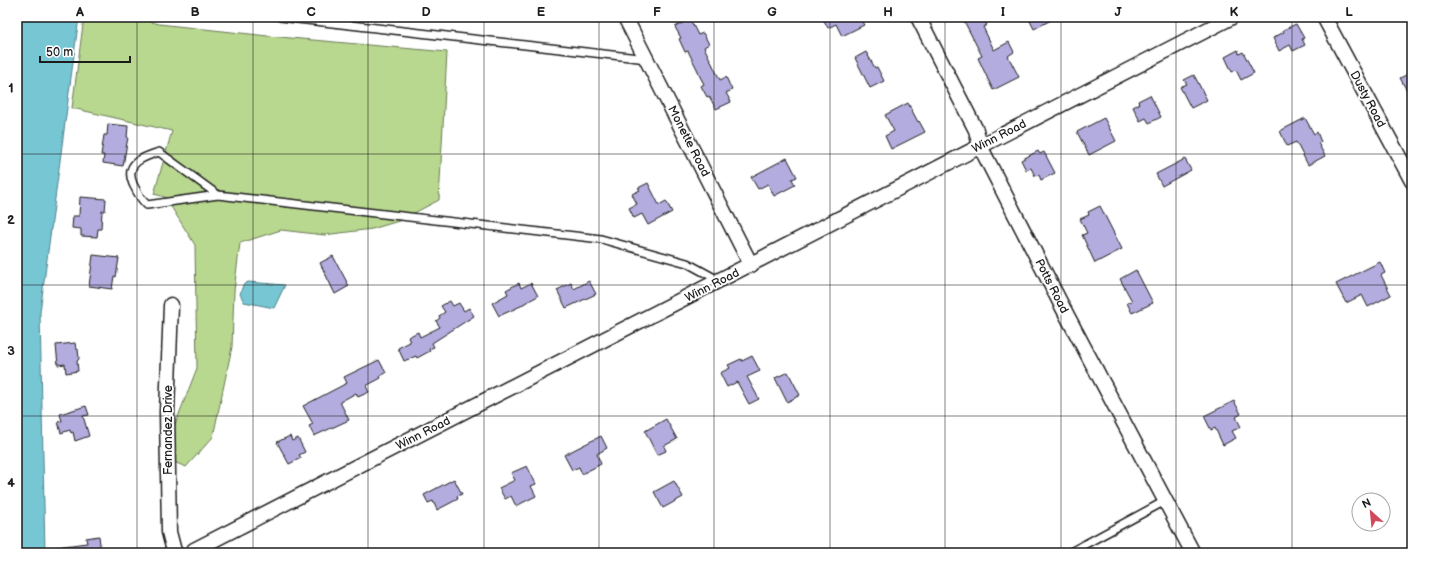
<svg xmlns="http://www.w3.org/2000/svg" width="1429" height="570" font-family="'Balsamiq Sans',sans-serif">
<rect width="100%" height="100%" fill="#fff"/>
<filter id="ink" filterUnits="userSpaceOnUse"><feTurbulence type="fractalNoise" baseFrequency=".025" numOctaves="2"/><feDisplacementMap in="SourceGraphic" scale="8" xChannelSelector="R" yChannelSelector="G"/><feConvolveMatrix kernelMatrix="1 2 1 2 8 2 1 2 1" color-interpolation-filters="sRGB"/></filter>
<g filter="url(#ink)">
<!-- green -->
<path fill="#b8d78f" stroke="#6a7a56" d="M 84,17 L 136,17 L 159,24 L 268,36 L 447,52 L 439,200 L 399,221 L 372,229 L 324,235 L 281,230 L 240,243 L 234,291 L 232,347 L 213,437 L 186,467 L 174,462 L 174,427 L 197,368 L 195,245 L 165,197 L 154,194 L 172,131 L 72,108 Z"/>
<!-- water -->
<path fill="#77c6d3" stroke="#53828a" d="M 17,17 L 79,17 L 40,312 L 45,553 L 17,553 Z
M 248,282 L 285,285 L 274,308 L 244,302 L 240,294 L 243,285 Z"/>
<!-- building -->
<path fill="#b3acde" stroke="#1c1c1c" d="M 822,17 L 859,17 L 864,25 L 842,36 L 836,24 L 828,28 Z
M 962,17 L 983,17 L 987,25 L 983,27 L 994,50 L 1009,42 L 1014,52 L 1008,56 L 1019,77 L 993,90 L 978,58 L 982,56 Z
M 1028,17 L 1057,17 L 1034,29 Z
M 690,19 L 698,35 L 703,33 L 709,44 L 704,47 L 720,80 L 726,77 L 732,90 L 726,93 L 731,102 L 716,109 L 709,96 L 707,97 L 701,86 L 704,84 L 698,73 L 699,73 L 688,51 L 685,52 L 679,39 L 681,38 L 675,27 Z
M 1296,24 L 1304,38 L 1302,39 L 1305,45 L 1293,51 L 1290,45 L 1279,51 L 1273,38 L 1284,32 L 1283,30 Z
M 1238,50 L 1239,54 L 1243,52 L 1254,73 L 1241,80 L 1236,70 L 1232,72 L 1225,57 Z
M 866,52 L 875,68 L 877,67 L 884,81 L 870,88 L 855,58 Z
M 1412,72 L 1412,100 L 1400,78 Z
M 1194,75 L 1207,100 L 1191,108 L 1180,87 L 1187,84 L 1184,80 Z
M 1150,95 L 1161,117 L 1149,123 L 1146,118 L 1140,121 L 1133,107 L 1139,104 L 1138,101 Z
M 908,103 L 918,122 L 919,121 L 925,132 L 891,149 L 885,136 L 894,131 L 885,115 Z
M 1104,118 L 1116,141 L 1089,155 L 1077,132 Z
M 1305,118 L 1314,134 L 1317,132 L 1321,142 L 1318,143 L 1325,156 L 1308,165 L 1296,142 L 1287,146 L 1280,131 Z
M 108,124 L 128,126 L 127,137 L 128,137 L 123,166 L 103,163 L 104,155 L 101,155 L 104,135 L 107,135 Z
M 1038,151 L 1040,154 L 1044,152 L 1055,173 L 1041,180 L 1039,175 L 1035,176 L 1031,168 L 1026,170 L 1021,160 Z
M 787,158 L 797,177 L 792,179 L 795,185 L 774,196 L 768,184 L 758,189 L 751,177 Z
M 1185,159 L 1191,170 L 1162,186 L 1156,174 Z
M 648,183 L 659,205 L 666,201 L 672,212 L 648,225 L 642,214 L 634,218 L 629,208 L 637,204 L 632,194 L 640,190 L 638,188 Z
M 80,197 L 106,199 L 105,211 L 102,211 L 101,229 L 98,229 L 97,237 L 81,236 L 81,229 L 72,228 L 73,216 L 79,216 Z
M 1100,206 L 1122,249 L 1095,263 L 1082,235 L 1087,233 L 1080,219 L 1089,215 L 1088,212 Z
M 93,255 L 119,258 L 116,277 L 114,276 L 112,289 L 89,286 Z
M 333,256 L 349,286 L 335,294 L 320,263 Z
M 1380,262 L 1385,273 L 1381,275 L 1391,295 L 1368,307 L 1362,295 L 1346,303 L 1336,284 Z
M 1136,270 L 1153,303 L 1132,313 L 1127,303 L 1132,301 L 1120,279 Z
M 589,281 L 596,294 L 566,308 L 557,290 L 571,283 L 574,289 Z
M 519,283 L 521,288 L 531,283 L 538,296 L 523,304 L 523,305 L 499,316 L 492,303 L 508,294 L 506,290 Z
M 450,301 L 453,306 L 459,303 L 464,311 L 469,308 L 474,316 L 432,343 L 434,347 L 429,349 L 430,351 L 417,358 L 416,356 L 404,361 L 398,348 L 410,342 L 408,337 L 418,332 L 420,337 L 440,327 L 436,321 L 440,318 L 439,316 L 445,312 L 441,306 Z
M 75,343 L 76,349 L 78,349 L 79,359 L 77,361 L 78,371 L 66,373 L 65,364 L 58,365 L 56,345 Z
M 752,356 L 760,371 L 747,377 L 759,399 L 749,404 L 737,382 L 727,387 L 720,373 L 730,368 L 728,365 L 741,359 L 742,361 Z
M 379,360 L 386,373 L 380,376 L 381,378 L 366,386 L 369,392 L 358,397 L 356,393 L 340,402 L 349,420 L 314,436 L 309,426 L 313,424 L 303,406 L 347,383 L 344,377 Z
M 788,372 L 800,395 L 787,402 L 775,378 Z
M 1234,401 L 1241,414 L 1236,417 L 1241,427 L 1232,431 L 1236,438 L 1223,445 L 1215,428 L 1211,430 L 1204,416 Z
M 86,406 L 89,415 L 83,416 L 89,436 L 75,441 L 73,432 L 71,433 L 70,430 L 61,433 L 58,422 L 62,421 L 60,414 Z
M 666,419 L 677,439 L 664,446 L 666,451 L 657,455 L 645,431 Z
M 290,436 L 292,441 L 298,438 L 305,452 L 299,455 L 301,458 L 289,464 L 277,442 Z
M 601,436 L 607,448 L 597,454 L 601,464 L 582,474 L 579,467 L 572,470 L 564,455 Z
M 527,466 L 536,484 L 531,486 L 536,496 L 516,506 L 511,496 L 505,499 L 499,488 L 515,480 L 511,473 Z
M 454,479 L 462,494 L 457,496 L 458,499 L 437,510 L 433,501 L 428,503 L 424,495 Z
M 674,481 L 683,497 L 663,508 L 654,492 Z
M 99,536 L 101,553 L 56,553 L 56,547 L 87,543 L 86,538 Z"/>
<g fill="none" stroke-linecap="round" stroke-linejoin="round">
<!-- service casing -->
<g stroke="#1c1c1c" stroke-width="10">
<path id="service" d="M 280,17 L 647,59
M 218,195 L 147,205 C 140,199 137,192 133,184 C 124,163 143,157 159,152 L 218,195 L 601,239 L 687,263 L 720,281
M 1069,553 L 1165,501"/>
</g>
<!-- minor casing -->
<g stroke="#1c1c1c" stroke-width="17">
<path id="minor" d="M 625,17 L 751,265
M 918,17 L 976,130 L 980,146 L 1063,308 L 1193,553
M 1324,17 L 1412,181
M 171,305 L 167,412 L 169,532 L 174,551 L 176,553
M 192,553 L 194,550 L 1232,17"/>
</g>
<!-- service -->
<use href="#service" stroke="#fff" stroke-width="7"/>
<!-- minor -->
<use href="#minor" stroke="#fff" stroke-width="14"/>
</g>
</g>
<!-- grid -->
<path fill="none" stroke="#1c1c1c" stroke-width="1" stroke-opacity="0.55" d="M 137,17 L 137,553M 253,17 L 253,553M 368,17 L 368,553M 484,17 L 484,553M 599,17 L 599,553M 714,17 L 714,553M 830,17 L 830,553M 945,17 L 945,553M 1061,17 L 1061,553M 1176,17 L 1176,553M 1292,17 L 1292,553M 17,154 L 1412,154M 17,285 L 1412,285M 17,416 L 1412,416"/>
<g text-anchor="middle" stroke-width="3.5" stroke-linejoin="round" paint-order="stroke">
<!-- street labels -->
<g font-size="12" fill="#1c1c1c" stroke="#fff">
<text transform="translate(1368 99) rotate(62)" y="4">Dusty Road</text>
<text transform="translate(999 136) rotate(-27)" y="4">Winn Road</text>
<text transform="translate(689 141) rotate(63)" y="4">Monette Road</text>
<text transform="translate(712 285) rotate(-27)" y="4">Winn Road</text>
<text transform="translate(1052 286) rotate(63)" y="4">Potts Road</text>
<text transform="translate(168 430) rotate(-90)" y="4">Fernandez Drive</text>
<text transform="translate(423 433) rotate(-27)" y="4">Winn Road</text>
</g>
</g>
<!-- margin -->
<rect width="1429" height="570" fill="none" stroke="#fff" stroke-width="44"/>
<!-- north arrow -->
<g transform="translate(1371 512) rotate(333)"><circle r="19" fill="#ffffff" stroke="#a4a4a4"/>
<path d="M0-3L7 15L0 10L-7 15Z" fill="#d1495b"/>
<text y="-6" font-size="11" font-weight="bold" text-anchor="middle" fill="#1c1c1c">N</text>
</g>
<!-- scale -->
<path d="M40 56v6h90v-6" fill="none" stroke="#1c1c1c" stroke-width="2"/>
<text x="46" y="56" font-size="12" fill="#1c1c1c" stroke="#ffffff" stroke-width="3" paint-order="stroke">50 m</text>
<rect x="22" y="22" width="1385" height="526" fill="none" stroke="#1c1c1c" stroke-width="1.5"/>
<g font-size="13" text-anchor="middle" font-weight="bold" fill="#1c1c1c">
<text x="80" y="16">A</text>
<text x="195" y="16">B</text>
<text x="311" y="16">C</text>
<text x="426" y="16">D</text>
<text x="541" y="16">E</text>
<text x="657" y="16">F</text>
<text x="772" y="16">G</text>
<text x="888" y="16">H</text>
<text x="1003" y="16">I</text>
<text x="1118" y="16">J</text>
<text x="1234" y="16">K</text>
<text x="1349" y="16">L</text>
<text x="11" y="92">1</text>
<text x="11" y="224">2</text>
<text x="11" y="355">3</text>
<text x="11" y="487">4</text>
</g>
</svg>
